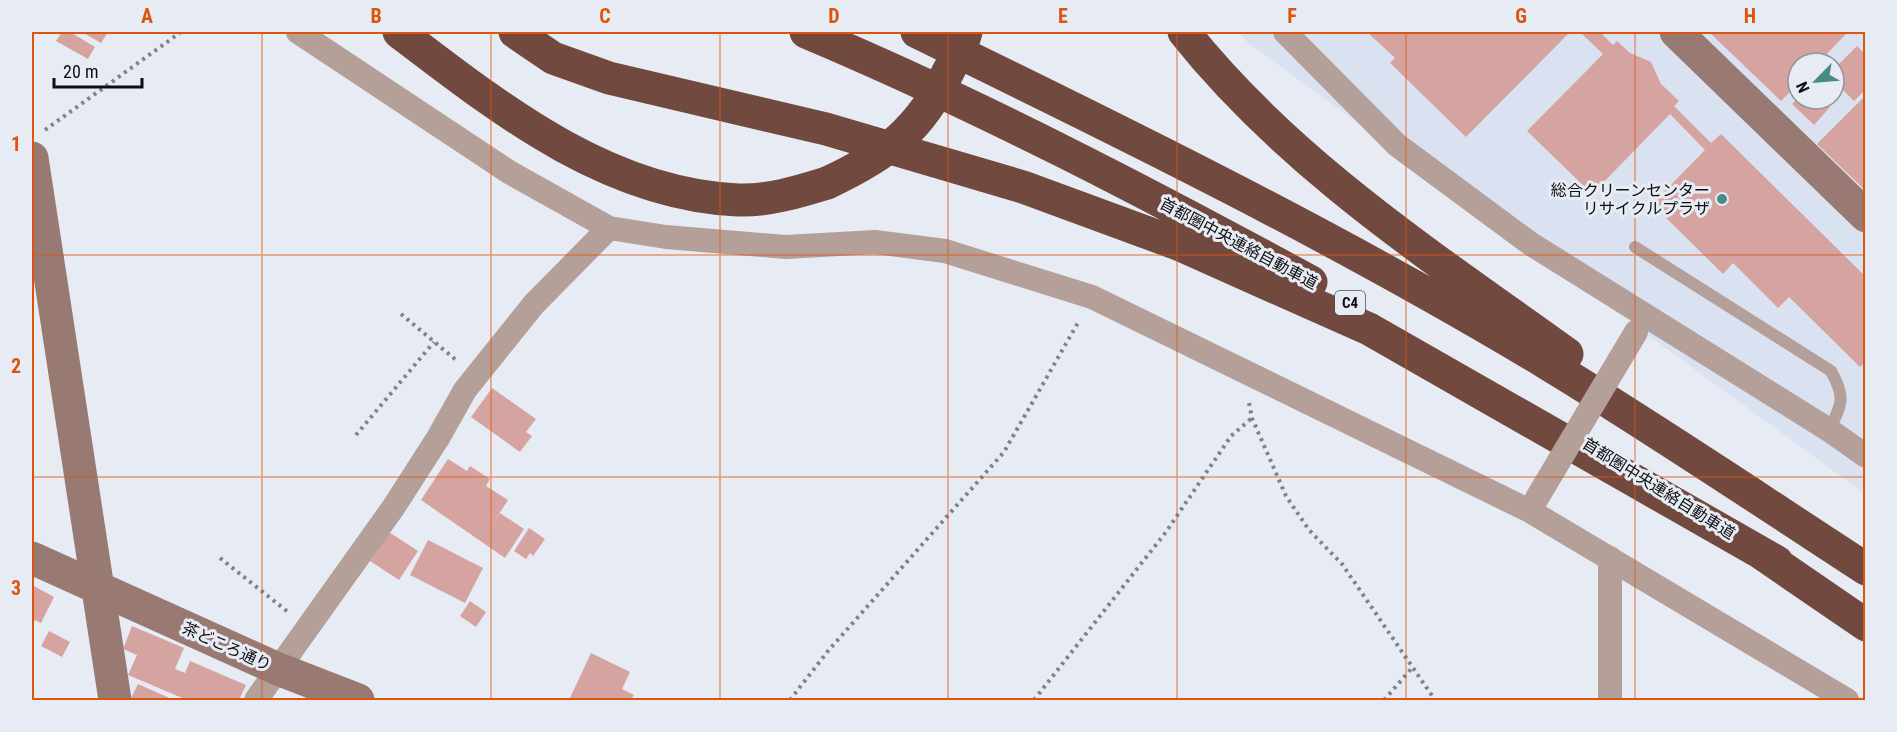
<svg xmlns="http://www.w3.org/2000/svg" width="1897" height="732" font-family="'Roboto Condensed','Noto Sans JP',sans-serif">
<rect width="100%" height="100%" fill="#e7ebf3"/>
<!-- built -->
<path fill="#dae1f0" fill-rule="evenodd" d="M 1239,32 L 1865,32 L 1865,494 L 1247,42 ZM 1798,63 L 1834,63 L 1834,99 L 1798,99 Z"/>
<!-- building -->
<path fill="#d6a4a0" d="M 62,32 L 70,32 L 95,47 L 88,59 L 56,41 Z
M 82,32 L 108,32 L 101,43 Z
M 1367,32 L 1570,32 L 1466,137 L 1390,63 L 1395,58 Z
M 1580,32 L 1600,32 L 1613,45 L 1617,41 L 1630,53 L 1651,62 L 1661,84 L 1679,101 L 1674,106 L 1711,143 L 1721,134 L 1866,277 L 1866,361 L 1860,367 L 1789,297 L 1778,308 L 1733,263 L 1723,274 L 1652,204 L 1705,150 L 1670,114 L 1592,194 L 1527,131 L 1603,54 Z
M 1709,32 L 1848,32 L 1818,63 L 1798,63 L 1798,84 L 1781,101 Z
M 1857,46 L 1866,55 L 1866,89 L 1854,101 L 1834,81 L 1834,69 Z
M 1866,95 L 1866,191 L 1817,144 Z
M 1797,99 L 1822,99 L 1830,107 L 1814,125 L 1792,104 Z
M 492,388 L 536,419 L 526,432 L 532,436 L 520,452 L 471,417 Z
M 448,459 L 467,471 L 470,466 L 490,479 L 486,486 L 508,500 L 490,528 L 500,513 L 524,529 L 505,558 L 421,500 Z
M 529,528 L 545,539 L 533,556 L 530,553 L 526,559 L 514,551 Z
M 389,532 L 418,551 L 399,580 L 370,561 Z
M 428,540 L 483,568 L 465,603 L 410,575 Z
M 32,585 L 54,597 L 41,623 L 35,620 L 32,627 Z
M 470,601 L 486,612 L 476,627 L 460,616 Z
M 132,626 L 184,648 L 175,669 L 185,673 L 190,661 L 246,685 L 239,700 L 227,698 L 226,700 L 187,700 L 128,675 L 137,655 L 123,649 Z
M 49,631 L 70,642 L 62,657 L 41,646 Z
M 591,653 L 630,672 L 622,689 L 634,695 L 631,700 L 569,700 Z
M 138,684 L 174,700 L 130,700 Z"/>
<g fill="none" stroke-linecap="round" stroke-linejoin="round">
<!-- path -->
<path stroke="#7f8287" stroke-width="4" stroke-dasharray="3 4.5" stroke-linecap="butt" d="M 45,130 L 181,32
M 401,314 L 456,360
M 1249,403 L 1252,418 L 1286,496 L 1309,530 L 1342,564 L 1435,700
M 356,435 L 434,342
M 220,558 L 288,612
M 790,700 L 828,651 L 1004,452 L 1079,321
M 1034,700 L 1166,532 L 1231,436 L 1252,418
M 1384,700 L 1412,668"/>
<!-- lane -->
<path stroke="#b49f99" stroke-width="12" d="M 1635,247 L 1831,371 C 1846,398 1842,404 1829,430"/>
<!-- street -->
<path stroke="#b49f99" stroke-width="24" d="M 298,32 L 509,172 L 609,228 L 666,237 L 786,247 L 875,242 L 945,251 L 1092,297 L 1530,511 L 1847,700
M 1285,32 L 1397,145 L 1531,244 L 1829,430 L 1866,456
M 1610,558 L 1610,700
M 256,700 L 393,508 L 438,438 L 465,390 L 534,304 L 609,228"/>
<!-- secondary -->
<path stroke="#997a72" stroke-width="33" d="M 1676,32 L 1866,216
M 32,158 L 115,700
M 32,558 L 278,669 L 358,700"/>
<!-- highway -->
<path stroke="#72493e" stroke-width="33" d="M 399,32 C 499,108 606,194 738,200 C 768,201 798,192 827,183
M 515,32 L 553,58 L 609,78 L 826,129 L 1023,187 L 1178,244 L 1369,329 L 1777,562
M 806,32 C 979,105 1146,192 1311,282
M 917,32 C 1131,136 1344,241 1548,364 C 1655,429 1760,500 1866,569
M 1184,32 C 1289,164 1431,256 1567,354
M 1758,551 L 1866,625"/>
<!-- street-bridge -->
<path stroke="#b49f99" stroke-width="24" d="M 1537,498 L 1636,332"/>
<!-- highway-bridge -->
<path stroke="#72493e" stroke-width="33" d="M 827,183 C 887,155 920,130 949,70 C 956,57 963,45 966,32"/>
</g>
<!-- grid -->
<path fill="none" stroke="#dd550c" stroke-width="1.5" stroke-opacity="0.55" d="M 262,32 L 262,700M 491,32 L 491,700M 720,32 L 720,700M 948,32 L 948,700M 1177,32 L 1177,700M 1406,32 L 1406,700M 1635,32 L 1635,700M 32,255 L 1866,255M 32,477 L 1866,477"/>
<!-- markers -->
<circle fill="#478d86" stroke="#e7ebf3" stroke-width="2" cx="1722" cy="199" r="6"/>
<g text-anchor="middle" stroke-width="6" stroke-linejoin="round" paint-order="stroke">
<!-- shield labels -->
<rect fill="#e7ebf3" stroke="#4e5054" stroke-width="1.5" x="1335" y="291" width="30" height="24" rx="4.5"/>
<g font-size="15" font-weight="bold" fill="#0d0e10">
<text x="1350" y="308">C4</text>
</g>
<!-- poi labels -->
<g font-size="16" fill="#0d0e10" stroke="#e7ebf3" text-anchor="end">
<text x="1710" y="196">総合クリーンセンター<tspan x="1710" dy="18">リサイクルプラザ</tspan></text>
</g>
<!-- street labels -->
<g font-size="16" fill="#0d0e10" stroke="#e7ebf3">
<text transform="translate(1239 243) rotate(28)" y="6">首都圏中央連絡自動車道</text>
<text transform="translate(1659 488) rotate(32)" y="6">首都圏中央連絡自動車道</text>
<text transform="translate(227 646) rotate(24)" y="6">茶どころ通り</text>
</g>
</g>
<!-- border -->
<rect width="1897" height="732" fill="none" stroke="#e7ebf3" stroke-width="66"/>
<!-- north arrow -->
<g transform="translate(1816 81) rotate(245)"><circle r="28" fill="#e7ebf3" stroke="#909398" stroke-width="1.5"/>
<path d="M0-4.5L10 22L0 15L-10 22Z" fill="#478d86"/>
<text y="-9" font-size="16" font-weight="bold" text-anchor="middle" fill="#0d0e10">N</text>
</g>
<!-- scale -->
<path d="M54 78v9h88v-9" fill="none" stroke="#0d0e10" stroke-width="3"/>
<text x="63" y="78" font-size="18" fill="#0d0e10" stroke="#e7ebf3" stroke-width="4.5" paint-order="stroke">20 m</text>
<rect x="33" y="33" width="1831" height="666" fill="none" stroke="#dd550c" stroke-width="2"/>
<g font-size="20" text-anchor="middle" font-weight="bold" fill="#dd550c">
<text x="147" y="23">A</text>
<text x="376" y="23">B</text>
<text x="605" y="23">C</text>
<text x="834" y="23">D</text>
<text x="1063" y="23">E</text>
<text x="1292" y="23">F</text>
<text x="1521" y="23">G</text>
<text x="1750" y="23">H</text>
<text x="16" y="151">1</text>
<text x="16" y="373">2</text>
<text x="16" y="595">3</text>
</g>
</svg>
